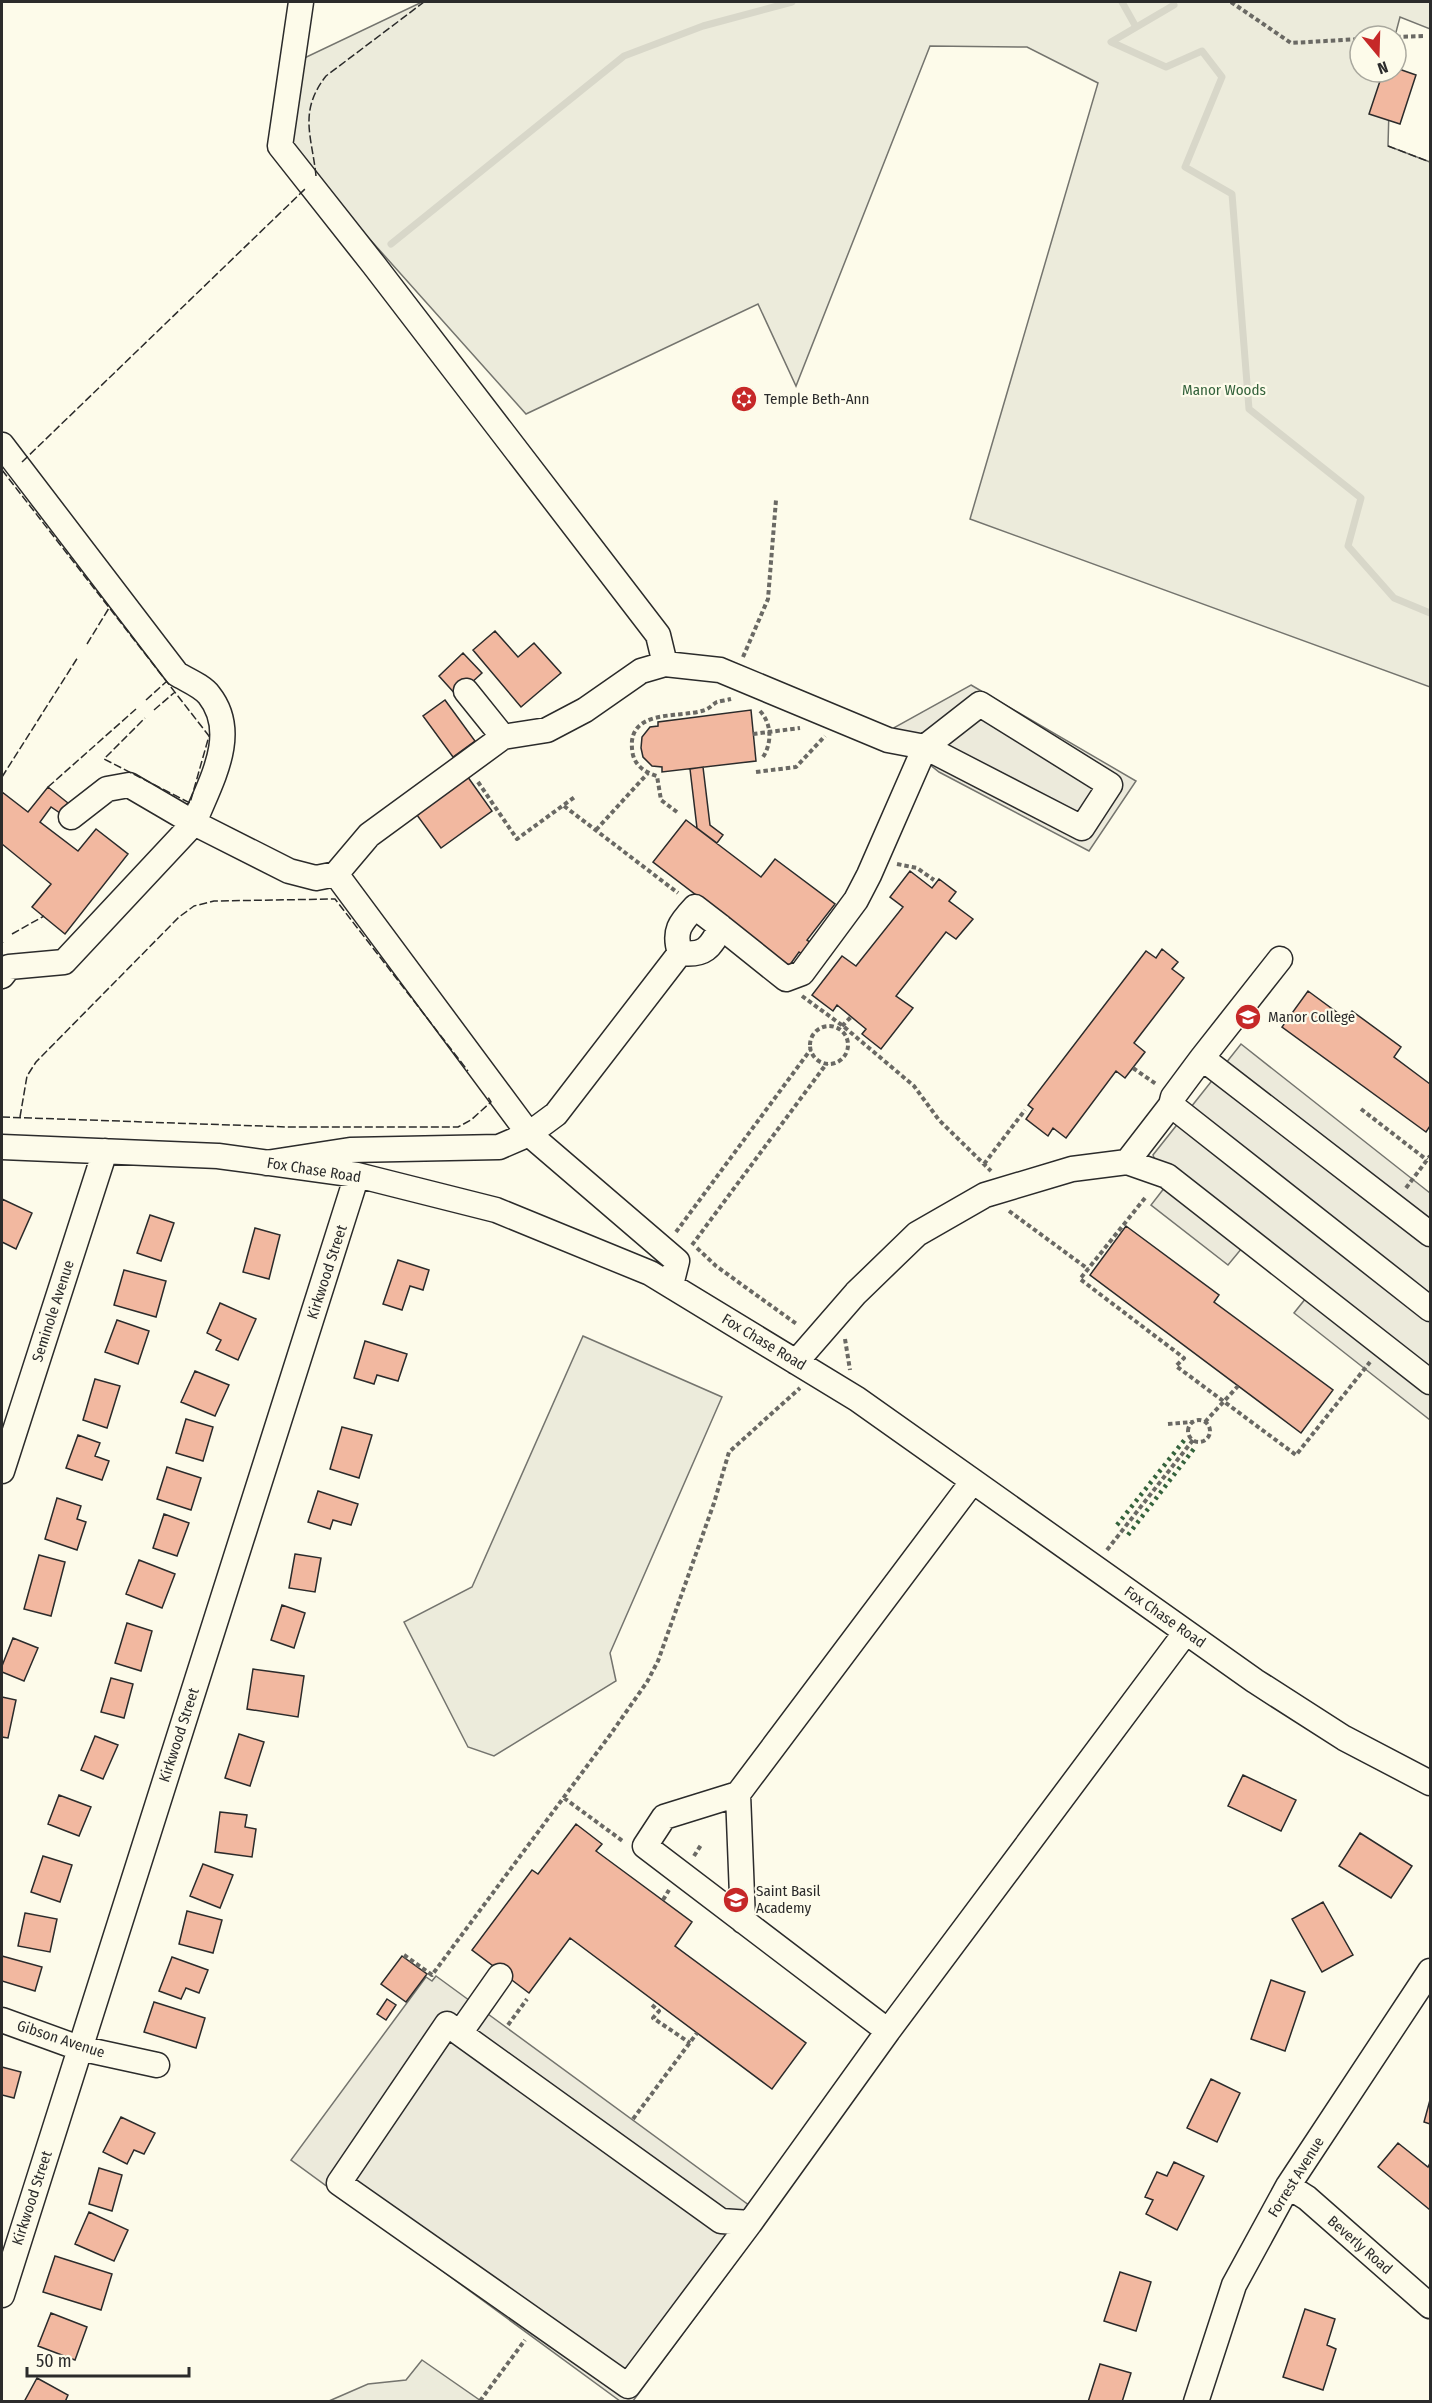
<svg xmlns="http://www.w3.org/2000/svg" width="1432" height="2403" font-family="'Fira Sans Condensed',sans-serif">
<rect width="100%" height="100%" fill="#fdfbea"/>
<!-- green -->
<path fill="#ecebdb" stroke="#74746e" stroke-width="1.5" d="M 422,2 L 1430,2 L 1430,29 L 1400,17 L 1395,36 L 1360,36 L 1360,72 L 1390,72 L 1388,146 L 1430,162 L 1430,687 L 970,519 L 1098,83 L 1027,47 L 930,46 L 796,386 L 758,304 L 526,414 L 307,169 L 292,146 L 298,61 Z
M 583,1336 L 722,1397 L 610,1653 L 616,1681 L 494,1756 L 468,1747 L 404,1622 L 472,1587 Z
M 422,2360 L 481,2401 L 329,2401 L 368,2384 L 406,2380 Z"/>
<!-- parking -->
<path fill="#eceadb" stroke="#74746e" stroke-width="1.5" d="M 971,685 L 1136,781 L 1089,851 L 939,772 L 888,731 Z
M 1241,1044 L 1430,1193 L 1430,1420 L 1294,1313 L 1306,1298 L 1242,1248 L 1228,1265 L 1151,1205 L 1165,1187 L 1153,1155 Z
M 436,1976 L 768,2219 L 633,2401 L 620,2401 L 291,2160 L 426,1977 L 432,1981 Z"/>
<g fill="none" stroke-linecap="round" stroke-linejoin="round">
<!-- stream -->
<path stroke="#d8d7c9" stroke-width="7" d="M 1122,2 L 1136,27
M 1174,5 L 1111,42 L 1166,67 L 1202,51 L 1222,77 L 1185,167 L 1232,194 L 1249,409 L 1361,498 L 1348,546 L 1394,598 L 1430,613
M 391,244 L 624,56 L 703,26 L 792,2"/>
</g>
<!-- building -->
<path fill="#f2b8a0" stroke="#2b2b2b" stroke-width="1.5" d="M 1396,68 L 1416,75 L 1400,124 L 1369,114 L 1383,72 L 1396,72 Z
M 495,631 L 518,657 L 534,643 L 561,673 L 521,707 L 473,650 Z
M 463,653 L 482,673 L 457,696 L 439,676 Z
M 445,700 L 475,741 L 453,757 L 423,716 Z
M 751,710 L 756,761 L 662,772 L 662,767 L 652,766 L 643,757 L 641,748 L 642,737 L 650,727 L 658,726 L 658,722 Z
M 703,767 L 710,825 L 723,835 L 717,843 L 697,828 L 690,769 Z
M 465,773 L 492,811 L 441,848 L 414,811 Z
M 48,787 L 68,803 L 60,813 L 51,807 L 40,822 L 78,851 L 96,829 L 128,854 L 65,934 L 32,907 L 51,884 L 2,844 L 2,792 L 28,812 Z
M 686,820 L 761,877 L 775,859 L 835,904 L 807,940 L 815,946 L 806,957 L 799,952 L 789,966 L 653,862 Z
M 910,871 L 932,888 L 939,879 L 956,892 L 949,901 L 973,919 L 956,939 L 946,932 L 896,996 L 913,1008 L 881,1049 L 862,1034 L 866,1029 L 837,1005 L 833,1011 L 812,995 L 842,956 L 856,966 L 903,907 L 890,897 Z
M 1162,949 L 1178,962 L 1172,969 L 1184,978 L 1134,1043 L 1145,1052 L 1125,1078 L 1116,1071 L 1066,1138 L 1053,1128 L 1048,1136 L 1026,1119 L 1033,1109 L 1028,1105 L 1146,951 L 1156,958 Z
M 1308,991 L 1346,1019 L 1352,1011 L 1401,1047 L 1394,1057 L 1430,1084 L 1430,1126 L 1426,1132 L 1282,1027 Z
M 2,1199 L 32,1213 L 16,1249 L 2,1242 Z
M 150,1215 L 174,1223 L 161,1261 L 137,1253 Z
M 1126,1226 L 1219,1295 L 1214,1302 L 1333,1390 L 1301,1433 L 1090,1275 Z
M 255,1228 L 280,1235 L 269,1279 L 243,1272 Z
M 398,1260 L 429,1270 L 423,1290 L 410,1286 L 402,1310 L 383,1304 Z
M 124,1270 L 166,1281 L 156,1317 L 114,1305 Z
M 220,1303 L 256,1319 L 238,1360 L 216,1350 L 221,1340 L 207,1333 Z
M 117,1320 L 149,1331 L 138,1364 L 105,1352 Z
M 365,1341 L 407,1354 L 398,1381 L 377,1375 L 374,1384 L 354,1378 Z
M 195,1371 L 229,1385 L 215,1416 L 181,1402 Z
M 95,1379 L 120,1386 L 107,1428 L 83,1420 Z
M 186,1419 L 213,1427 L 203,1461 L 176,1453 Z
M 342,1427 L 372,1435 L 359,1478 L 330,1469 Z
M 78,1435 L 100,1443 L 95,1456 L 109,1461 L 102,1480 L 66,1468 Z
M 167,1467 L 201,1478 L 191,1510 L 157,1499 Z
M 318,1491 L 358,1504 L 351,1525 L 333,1520 L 330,1529 L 308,1522 Z
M 57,1498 L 81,1506 L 77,1519 L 86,1522 L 77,1550 L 45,1539 Z
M 164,1514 L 189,1523 L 177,1556 L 153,1548 Z
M 295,1554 L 321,1558 L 315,1592 L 289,1588 Z
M 39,1555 L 65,1562 L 51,1616 L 24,1609 Z
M 139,1560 L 175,1574 L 162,1608 L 126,1594 Z
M 282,1605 L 305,1613 L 294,1648 L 271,1640 Z
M 127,1623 L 152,1631 L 141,1671 L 115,1663 Z
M 13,1638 L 38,1648 L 24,1681 L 2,1672 L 2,1666 Z
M 253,1669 L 304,1676 L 298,1717 L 247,1709 Z
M 111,1678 L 133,1684 L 124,1718 L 101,1712 Z
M 2,1697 L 16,1700 L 8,1738 L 2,1737 Z
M 239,1734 L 264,1742 L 250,1786 L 225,1778 Z
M 95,1736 L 118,1745 L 103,1779 L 81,1770 Z
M 1243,1775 L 1296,1800 L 1281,1831 L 1228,1806 Z
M 59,1795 L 91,1807 L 79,1836 L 48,1824 Z
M 220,1812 L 247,1815 L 245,1827 L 256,1829 L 252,1857 L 215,1852 Z
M 576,1824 L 602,1844 L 596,1851 L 692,1922 L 675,1946 L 806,2043 L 772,2089 L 570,1938 L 529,1993 L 472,1950 L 532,1870 L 538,1874 Z
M 1360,1833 L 1412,1866 L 1391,1898 L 1339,1866 Z
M 43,1856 L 72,1865 L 60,1902 L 31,1892 Z
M 203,1864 L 233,1875 L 220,1908 L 190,1896 Z
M 1323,1902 L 1353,1955 L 1322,1972 L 1292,1919 Z
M 187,1911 L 222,1920 L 213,1953 L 179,1944 Z
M 25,1913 L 57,1919 L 50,1952 L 18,1946 Z
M 2,1956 L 42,1967 L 35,1991 L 2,1981 Z
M 402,1956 L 427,1974 L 406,2002 L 381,1984 Z
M 172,1957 L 208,1970 L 199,1993 L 186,1988 L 181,1999 L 159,1991 Z
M 1271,1980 L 1305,1992 L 1285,2051 L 1251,2039 Z
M 387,1999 L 396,2005 L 386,2020 L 377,2014 Z
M 154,2002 L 205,2018 L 196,2048 L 144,2032 Z
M 2,2067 L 21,2072 L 14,2098 L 2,2095 Z
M 1211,2079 L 1240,2093 L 1217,2142 L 1187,2128 Z
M 1430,2100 L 1430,2124 L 1424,2122 Z
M 121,2117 L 155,2133 L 144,2154 L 134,2150 L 127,2164 L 103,2152 Z
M 1398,2143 L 1428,2167 L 1430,2163 L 1430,2210 L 1378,2167 Z
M 1174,2162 L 1204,2176 L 1177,2230 L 1146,2214 L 1153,2200 L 1145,2197 L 1157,2172 L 1167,2176 Z
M 99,2168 L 122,2175 L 112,2211 L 89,2204 Z
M 89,2212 L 128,2230 L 114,2261 L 75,2244 Z
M 55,2256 L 112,2274 L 101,2310 L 43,2292 Z
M 1120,2272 L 1151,2282 L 1136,2331 L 1104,2321 Z
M 1305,2309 L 1335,2319 L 1327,2345 L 1336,2349 L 1323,2390 L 1283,2377 Z
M 51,2313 L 87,2327 L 75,2360 L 38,2346 Z
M 1100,2364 L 1131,2373 L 1122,2402 L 1088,2402 Z
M 37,2378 L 68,2395 L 65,2402 L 24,2402 Z"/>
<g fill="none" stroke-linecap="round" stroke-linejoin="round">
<!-- minor casing -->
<g stroke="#2b2b2b" stroke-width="27">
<path id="minor" d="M 301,2 L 280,146 L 374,265 L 658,635 L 665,664
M 2,445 L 177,674 C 187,680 202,686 209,695 C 240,734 210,782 194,823 L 129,785 L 107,789 L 71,817
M 466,691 L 503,737 L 369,835 L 336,874 L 529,1134 L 677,1261 L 671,1285
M 680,953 C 673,931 680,923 695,907 L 721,927
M 2,976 L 9,967 L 64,962 L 194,823 L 289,871 L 316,878 L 336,874
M 1202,1058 L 1280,959
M 1171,1105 L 1430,1309
M 2,1147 L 218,1156 L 357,1175 L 496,1210 L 650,1273 L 857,1399 L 1255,1681 L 1344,1738 L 1430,1783
M 1127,1162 L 1171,1105 L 1173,1097 L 1202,1058 L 1430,1234
M 266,1163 L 350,1150 L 499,1147 L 529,1134 L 556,1114 L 680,953 C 705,956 710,948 721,927 L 786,979 L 802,973 L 856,900 L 869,875 L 925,747 L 980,704 L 1110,785 L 1082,828 L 925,747 L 888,740 L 720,670 L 665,664 L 641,671 L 585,710 L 547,730 L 503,737
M 796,1362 L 856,1293 L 917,1234 L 985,1195 L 1072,1169 L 1127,1162 L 1167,1176 L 1430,1382
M 2,1471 L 105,1151
M 973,1481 L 738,1794 L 664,1817 L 645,1846 L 888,2031 L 1186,1632
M 738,1794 L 743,1921
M 2,2020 L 79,2048 L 157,2065
M 460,2033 L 500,1976
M 1288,2186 L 1307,2198 L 1430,2306
M 750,2223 L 628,2386 L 339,2183 L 447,2024 L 721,2221 L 750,2223 L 888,2031
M 2,2295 L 357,1175
M 1196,2402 L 1234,2285 L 1288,2186 L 1430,1971"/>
</g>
<!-- path -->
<path stroke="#6a6964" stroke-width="4" stroke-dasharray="4.5 3" stroke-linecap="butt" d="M 1231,2 L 1291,43 L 1360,39
M 1396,37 L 1425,36
M 743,657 L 768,599 L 776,500
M 760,711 C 772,724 772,743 763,757
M 753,734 L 800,728
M 756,772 L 796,767 L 825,736
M 478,782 L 517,839 L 576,796
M 564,806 L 678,893
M 677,812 L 661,800 L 657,776 C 647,773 636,767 633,755 C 623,707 679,719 705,710 C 710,708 713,704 717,702 C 721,701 727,700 731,699
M 596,830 L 648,773
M 897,864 L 917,868 L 934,880
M 802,996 L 843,1026 L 914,1086 L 939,1120 L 991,1171
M 842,1026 L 851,1017
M810 1045a19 19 0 1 1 38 0a19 19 0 1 1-38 0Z
M 1133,1068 L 1156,1084
M 1361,1109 L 1427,1160
M 984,1164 L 1025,1110
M 1406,1188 L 1430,1156
M 1145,1198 L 1080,1279 L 1184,1358 L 1176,1366 L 1296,1455 L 1370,1362
M 1009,1211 L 1088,1269
M 676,1232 L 811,1049
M 692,1245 L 827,1063
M 697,1248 L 716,1266 L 798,1325
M 845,1339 L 850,1370
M1188 1431a11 11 0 1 1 22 0a11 11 0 1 1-22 0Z
M 1205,1422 L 1238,1386
M 1168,1424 L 1192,1422
M 1107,1550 L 1193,1440
M 564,1798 L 624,1842
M 694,1856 L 701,1845
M 663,1900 L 669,1890
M 404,1955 L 432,1975 L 610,1735 L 647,1682 L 658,1661 L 714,1503 L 729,1452 L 800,1388
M 652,2005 L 659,2011 L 653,2018 L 690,2043
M 508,2025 L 527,1999
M 633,2119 L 697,2033
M 480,2401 L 525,2340"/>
<!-- minor -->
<use href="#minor" stroke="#fdfbea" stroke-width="24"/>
<!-- hedge -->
<path stroke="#34623c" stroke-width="4.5" stroke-dasharray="3 4.5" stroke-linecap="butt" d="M 1117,1525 L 1186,1438
M 1128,1535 L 1196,1446"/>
<!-- fence -->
<path stroke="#2b2b2b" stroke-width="1.5" stroke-dasharray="8 3" stroke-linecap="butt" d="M 1388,146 L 1430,162
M 316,176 C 312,136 298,112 326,76 L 424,2
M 22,462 L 305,189
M 2,470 L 209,736 L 190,803 L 104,759 L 145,718
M 87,644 L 109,608
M 146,700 L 166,682
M 154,710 L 175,692
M 2,777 L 78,657
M 48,787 L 136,709
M 12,934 L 44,916
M 2,942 L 3,943
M 2,1117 L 288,1127 L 458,1127 L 471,1120 L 491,1102 L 488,1097
M 20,1117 L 27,1076 L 36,1062 L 179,917 L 194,906 L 214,901 L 335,899 L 468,1071"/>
</g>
<!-- icons -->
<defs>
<g id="synagogue-disc" transform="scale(1.35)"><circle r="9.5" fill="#c62828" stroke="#fdfbea"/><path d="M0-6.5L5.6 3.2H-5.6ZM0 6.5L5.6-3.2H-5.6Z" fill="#fff"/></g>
<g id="school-disc" transform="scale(1.35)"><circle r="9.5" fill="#c62828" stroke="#fdfbea"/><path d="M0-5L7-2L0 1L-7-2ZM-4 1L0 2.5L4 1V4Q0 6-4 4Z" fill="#fff"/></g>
</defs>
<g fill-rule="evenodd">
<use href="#synagogue-disc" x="744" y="399"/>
<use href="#school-disc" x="1248" y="1017"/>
<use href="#school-disc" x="736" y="1900"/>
</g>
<g text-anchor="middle" stroke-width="4.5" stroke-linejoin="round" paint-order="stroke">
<!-- park labels -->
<g font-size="15" fill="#34623c" stroke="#fdfbea">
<text x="1224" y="395">Manor Woods</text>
</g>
<!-- poi labels -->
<g font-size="15" fill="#2b2b2b" stroke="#fdfbea" text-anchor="start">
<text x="764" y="404">Temple Beth-Ann</text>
<text x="1268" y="1022">Manor College</text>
<text x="756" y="1896">Saint Basil<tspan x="756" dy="17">Academy</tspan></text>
</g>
<!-- street labels -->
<g font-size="15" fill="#2b2b2b" stroke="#fdfbea">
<text transform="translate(314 1170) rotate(9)" y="5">Fox Chase Road</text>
<text transform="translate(327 1272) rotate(-72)" y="5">Kirkwood Street</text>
<text transform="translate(53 1311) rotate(-72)" y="5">Seminole Avenue</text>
<text transform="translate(764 1342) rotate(31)" y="5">Fox Chase Road</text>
<text transform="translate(1165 1617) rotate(35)" y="5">Fox Chase Road</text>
<text transform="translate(179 1735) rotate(-72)" y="5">Kirkwood Street</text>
<text transform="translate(61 2039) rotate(18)" y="5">Gibson Avenue</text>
<text transform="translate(1296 2177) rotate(-58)" y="5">Forrest Avenue</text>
<text transform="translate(32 2198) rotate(-72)" y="5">Kirkwood Street</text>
<text transform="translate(1360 2245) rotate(41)" y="5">Beverly Road</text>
</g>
</g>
<!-- border -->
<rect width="1432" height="2403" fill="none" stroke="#2b2b2b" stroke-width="6"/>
<!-- north arrow -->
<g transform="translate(1378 54) rotate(161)"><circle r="28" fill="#fdfbea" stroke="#a9a89e" stroke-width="1.5"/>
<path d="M0-4.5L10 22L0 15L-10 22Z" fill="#c62828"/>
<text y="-9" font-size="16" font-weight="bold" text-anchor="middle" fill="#2b2b2b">N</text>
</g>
<!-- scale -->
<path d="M27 2367v9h162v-9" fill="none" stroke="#2b2b2b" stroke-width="3"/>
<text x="36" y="2367" font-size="18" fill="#2b2b2b" stroke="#fdfbea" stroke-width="4.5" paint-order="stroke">50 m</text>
</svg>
